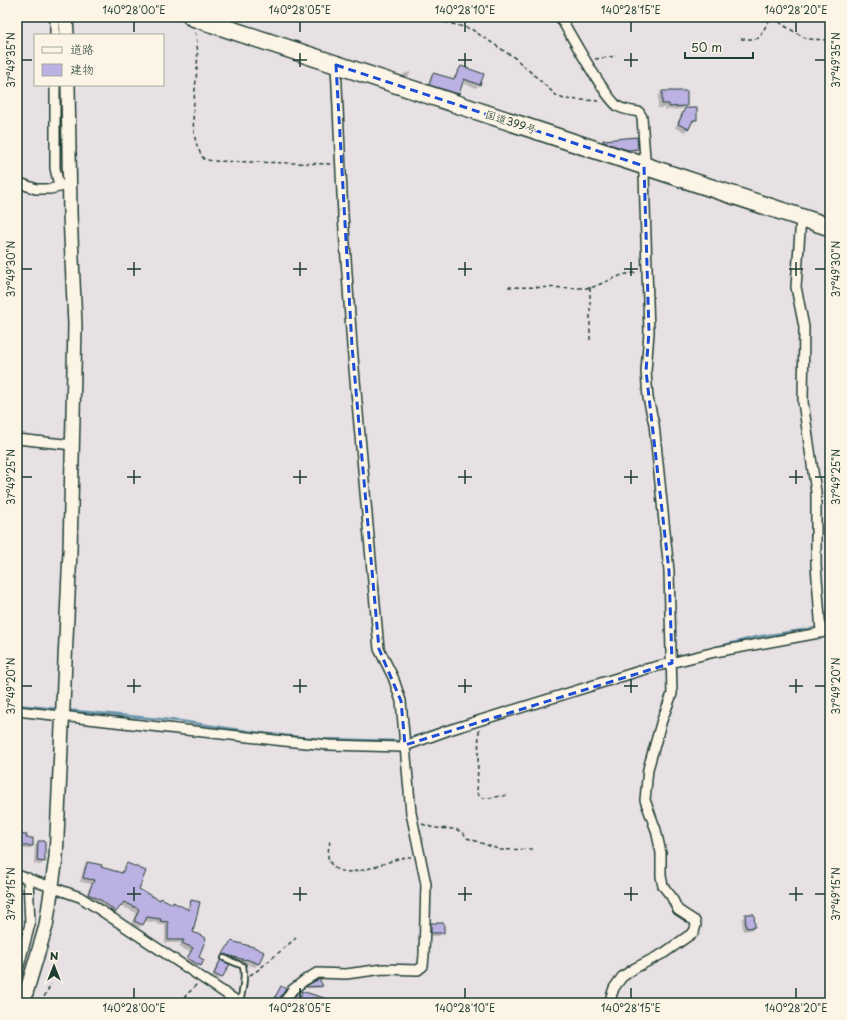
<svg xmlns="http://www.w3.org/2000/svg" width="847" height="1020" font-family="'Playpen Sans','Klee One',sans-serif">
<rect width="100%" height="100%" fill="#e8e1e4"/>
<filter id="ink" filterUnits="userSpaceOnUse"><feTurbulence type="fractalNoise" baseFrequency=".025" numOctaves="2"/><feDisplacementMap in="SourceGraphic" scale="8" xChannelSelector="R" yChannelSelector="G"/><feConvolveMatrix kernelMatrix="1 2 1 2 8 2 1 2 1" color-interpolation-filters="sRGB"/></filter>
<g filter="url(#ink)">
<!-- shadow -->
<path fill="#0003" d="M 257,17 L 284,17 L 281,20 L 275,19 L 275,18 L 257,18 Z
M 461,67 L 480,84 L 476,88 L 462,83 L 459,94 L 455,98 L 427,88 L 430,78 L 433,74 L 453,80 L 458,71 Z
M 411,72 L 407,79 L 402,77 L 405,73 Z
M 662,92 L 686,106 L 682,109 L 696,109 L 696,120 L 693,123 L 691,123 L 685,132 L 675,128 L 682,112 L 685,109 L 665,110 L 665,108 L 658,108 L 658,96 Z
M 603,141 L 637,149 L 631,154 L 597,147 Z
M 17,835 L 25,839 L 32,846 L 29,849 L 17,849 Z
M 38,842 L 44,861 L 41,865 L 34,864 L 35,845 Z
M 87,863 L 121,873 L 127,864 L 138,890 L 160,901 L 186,910 L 188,905 L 191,901 L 192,933 L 197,957 L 203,961 L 200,966 L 196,969 L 184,962 L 190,952 L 179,947 L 181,943 L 165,943 L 165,925 L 157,925 L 157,923 L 144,921 L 139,928 L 131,924 L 136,913 L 120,905 L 112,915 L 85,898 L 91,884 L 80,882 L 84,867 Z
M 746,915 L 754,927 L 751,930 L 743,931 L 742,919 Z
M 431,924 L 443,933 L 439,936 L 427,936 L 428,928 Z
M 231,942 L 263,952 L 258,964 L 255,967 L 242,962 L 241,963 L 221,958 Z
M 221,960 L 228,965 L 217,981 L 211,978 L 217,964 Z
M 318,980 L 322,986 L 321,988 L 306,988 Z
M 301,992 L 326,999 L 324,1002 L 316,1003 L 291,1003 L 296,996 L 298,997 Z
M 263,999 L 268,1003 L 261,1003 Z"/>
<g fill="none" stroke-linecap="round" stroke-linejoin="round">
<!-- stream -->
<path stroke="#6995aa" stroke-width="2.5" d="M 713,648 L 756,637 L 830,626
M 674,657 L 702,651
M 17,705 L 59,709
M 66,710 L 180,721 L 260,733 L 320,739 L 400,741 L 445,727"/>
</g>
<!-- building -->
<path fill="#bbb1e2" stroke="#1f3d34" d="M 461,66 L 484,74 L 480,85 L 464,79 L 459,94 L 429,85 L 433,73 L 454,79 Z
M 662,91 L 687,91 L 687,106 L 669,107 L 669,104 L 662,104 Z
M 685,108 L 697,108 L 697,120 L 693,120 L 689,129 L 678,124 Z
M 637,137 L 638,149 L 628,150 L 603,142 L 603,140 Z
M 17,834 L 27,835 L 26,838 L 33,838 L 33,846 L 17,846 Z
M 38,841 L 45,841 L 45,862 L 37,861 Z
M 87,862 L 102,865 L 101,867 L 122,873 L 127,863 L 146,871 L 139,889 L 146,893 L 160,900 L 161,898 L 173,904 L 173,902 L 189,910 L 191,900 L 200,902 L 193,932 L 206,938 L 199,957 L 204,960 L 201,966 L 187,958 L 193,948 L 182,943 L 184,940 L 168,940 L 168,922 L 160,921 L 161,919 L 147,917 L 143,925 L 134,921 L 139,909 L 124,902 L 116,912 L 101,900 L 88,894 L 94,880 L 83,878 Z
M 745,914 L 754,914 L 755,927 L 746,928 Z
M 431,923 L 444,923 L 444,933 L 431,933 Z
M 231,941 L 254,947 L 264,952 L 259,964 L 246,959 L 245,960 L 223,954 Z
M 221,959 L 230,964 L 222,978 L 214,974 Z
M 319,979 L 323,986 L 306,987 L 308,985 Z
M 281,986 L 286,989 L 279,999 L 275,997 Z
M 301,991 L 328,999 L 291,1003 L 296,994 L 301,997 Z"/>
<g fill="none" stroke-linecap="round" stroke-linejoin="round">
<!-- lane casing -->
<g stroke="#1f3d34" stroke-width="8">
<path id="lane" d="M 224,958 L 243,966 C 246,978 242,991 240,1003"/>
</g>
<!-- street casing -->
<g stroke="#1f3d34" stroke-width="12">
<path id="street" d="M 560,17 C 570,33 606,100 619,107 C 625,110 633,111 639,112 L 642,117 L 645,158 L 644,174 L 649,332 L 646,371 L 648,398 L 654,424 L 669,571 L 672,694 L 662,720 L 648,769 L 645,800 L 656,830 L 661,853 L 661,876 L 663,886 L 671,896 L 678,910 L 695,921 L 696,925 L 694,932 L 664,953 L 635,968 L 622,977 L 614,988 L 609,1003
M 55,35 L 55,21 L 60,17
M 55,85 L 55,168 L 59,186
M 17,182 L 36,189 L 50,189 L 64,186
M 801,218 L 796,287 L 804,327 L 803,402 L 816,492 L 816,565 L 821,632
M 17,439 L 73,445
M 17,711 L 284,741 L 329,745 L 402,747 L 449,730 L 646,669 L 715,652 L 830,631
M 17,875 L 80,897 L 94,906 L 240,1003
M 17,973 L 30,924 L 28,878
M 284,1003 L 292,990 L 305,980 L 317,973 L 346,974 L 383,969 L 418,970 L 423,966 L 424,955 L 426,884 L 411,813 L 401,701 L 393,677 L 379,649 L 352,346 L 343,215 L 336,65"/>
</g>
<!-- secondary casing -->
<g stroke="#1f3d34" stroke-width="16">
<path id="secondary" d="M 66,17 L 67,35
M 23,1003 L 46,926 L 56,858 L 70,551 L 75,325 L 70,214 L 68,85"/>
</g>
<!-- highway casing -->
<g stroke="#1f3d34" stroke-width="20">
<path id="highway" d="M 192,17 L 830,227"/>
</g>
<!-- path -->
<path stroke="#1f3d34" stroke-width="1.5" stroke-dasharray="4 3" stroke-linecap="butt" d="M 432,17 L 434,19 L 471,29 L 515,58 L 557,96 L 564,99 L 600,101
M 774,17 L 783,25 L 807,39 L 830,40
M 195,32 C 205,71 180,126 204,159 L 212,161 L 332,164
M 741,39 L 753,39 L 759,38 L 771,17
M 595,59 L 616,56
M 508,287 L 587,288 L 593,287 L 622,275 L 638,272
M 590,287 L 590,343
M 479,730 L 477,793 L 481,798 L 489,798 L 508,795
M 422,824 L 434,828 L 455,829 L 462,832 L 467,838 L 501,850 L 533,849
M 330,841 C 329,848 326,856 330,862 C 341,885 386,861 402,858 C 405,857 408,857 411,857
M 250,975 L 258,970 L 296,938
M 41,1003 L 51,984
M 179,1003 L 197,984"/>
<!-- lane -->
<use href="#lane" stroke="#fcf5e5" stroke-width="4.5"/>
<!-- street -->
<use href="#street" stroke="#fcf5e5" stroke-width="9"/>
<!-- secondary -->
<use href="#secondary" stroke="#fcf5e5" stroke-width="13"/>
<!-- highway -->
<use href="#highway" stroke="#fcf5e5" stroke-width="17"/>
</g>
</g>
<!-- marked area -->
<path fill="none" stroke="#1d4ed8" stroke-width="3" stroke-dasharray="8 5" stroke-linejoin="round" d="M 336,65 L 644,166 L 649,332 L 646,371 L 669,571 L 672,663 L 405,745 L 401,701 L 379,649 L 352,346 Z"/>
<!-- ticks -->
<path fill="none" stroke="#1f3d34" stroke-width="1.5" d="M 134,22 L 134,32M 300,22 L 300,32M 465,22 L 465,32M 631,22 L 631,32M 796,22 L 796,32M 300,53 L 300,67M 465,53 L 465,67M 631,53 L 631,67M 22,60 L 32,60M 293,60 L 307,60M 458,60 L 472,60M 624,60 L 638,60M 815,60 L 825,60M 134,262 L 134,276M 300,262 L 300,276M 465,262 L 465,276M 631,262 L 631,276M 796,262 L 796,276M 22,269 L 32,269M 127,269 L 141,269M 293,269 L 307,269M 458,269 L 472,269M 624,269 L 638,269M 789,269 L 803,269M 815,269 L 825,269M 134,470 L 134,484M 300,470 L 300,484M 465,470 L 465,484M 631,470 L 631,484M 796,470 L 796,484M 22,477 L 32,477M 127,477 L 141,477M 293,477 L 307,477M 458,477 L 472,477M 624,477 L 638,477M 789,477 L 803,477M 815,477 L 825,477M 134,679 L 134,693M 300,679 L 300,693M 465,679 L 465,693M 631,679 L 631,693M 796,679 L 796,693M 22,686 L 32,686M 127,686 L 141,686M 293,686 L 307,686M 458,686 L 472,686M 624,686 L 638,686M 789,686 L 803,686M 815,686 L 825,686M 134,887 L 134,901M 300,887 L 300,901M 465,887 L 465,901M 631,887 L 631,901M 796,887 L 796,901M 22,894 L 32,894M 127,894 L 141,894M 293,894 L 307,894M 458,894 L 472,894M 624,894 L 638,894M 789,894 L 803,894M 815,894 L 825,894M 134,988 L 134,998M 300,988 L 300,998M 465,988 L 465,998M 631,988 L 631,998M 796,988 L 796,998"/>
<g text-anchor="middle" stroke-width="3" stroke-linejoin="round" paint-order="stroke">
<!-- street labels -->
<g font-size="11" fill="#1f3d34" stroke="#fcf5e5">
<text transform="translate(511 122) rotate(18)" y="4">国道399号</text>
</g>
</g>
<!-- margin -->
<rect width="847" height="1020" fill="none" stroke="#fcf5e5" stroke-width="44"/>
<!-- legend -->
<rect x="34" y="34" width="130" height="52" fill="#fcf5e5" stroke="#a4ab9e"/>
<rect x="42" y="47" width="20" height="6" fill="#fcf5e5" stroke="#a4ab9e"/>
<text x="70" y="54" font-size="12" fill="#1f3d34">道路</text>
<rect x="42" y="64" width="20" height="12" fill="#bbb1e2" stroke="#a4ab9e"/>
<text x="70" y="74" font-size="12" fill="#1f3d34">建物</text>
<!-- north arrow -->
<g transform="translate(54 966)" stroke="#fcf5e5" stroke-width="3" paint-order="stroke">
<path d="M0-3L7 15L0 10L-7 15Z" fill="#1f3d34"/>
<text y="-6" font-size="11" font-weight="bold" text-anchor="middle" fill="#1f3d34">N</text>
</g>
<!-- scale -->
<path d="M685 52v6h68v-6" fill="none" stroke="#1f3d34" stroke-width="2"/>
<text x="691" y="52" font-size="12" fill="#1f3d34" stroke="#fcf5e5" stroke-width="3" paint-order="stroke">50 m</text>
<rect x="22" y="22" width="803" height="976" fill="none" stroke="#1f3d34" stroke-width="1.5"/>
<g font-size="10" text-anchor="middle" fill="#1f3d34">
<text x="134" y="14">140°28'00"E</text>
<text x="300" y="14">140°28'05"E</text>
<text x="465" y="14">140°28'10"E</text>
<text x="631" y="14">140°28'15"E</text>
<text x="796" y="14">140°28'20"E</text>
<text transform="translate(11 60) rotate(-90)" y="4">37°49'35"N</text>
<text transform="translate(836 60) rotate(-90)" y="4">37°49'35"N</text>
<text transform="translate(11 269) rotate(-90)" y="4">37°49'30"N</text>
<text transform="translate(836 269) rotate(-90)" y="4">37°49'30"N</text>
<text transform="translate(11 477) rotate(-90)" y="4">37°49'25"N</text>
<text transform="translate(836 477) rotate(-90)" y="4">37°49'25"N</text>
<text transform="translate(11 686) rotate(-90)" y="4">37°49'20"N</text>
<text transform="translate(836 686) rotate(-90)" y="4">37°49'20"N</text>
<text transform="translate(11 894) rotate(-90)" y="4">37°49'15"N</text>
<text transform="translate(836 894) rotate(-90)" y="4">37°49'15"N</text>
<text x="134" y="1012">140°28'00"E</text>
<text x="300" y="1012">140°28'05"E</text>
<text x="465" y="1012">140°28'10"E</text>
<text x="631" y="1012">140°28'15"E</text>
<text x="796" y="1012">140°28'20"E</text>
</g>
</svg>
